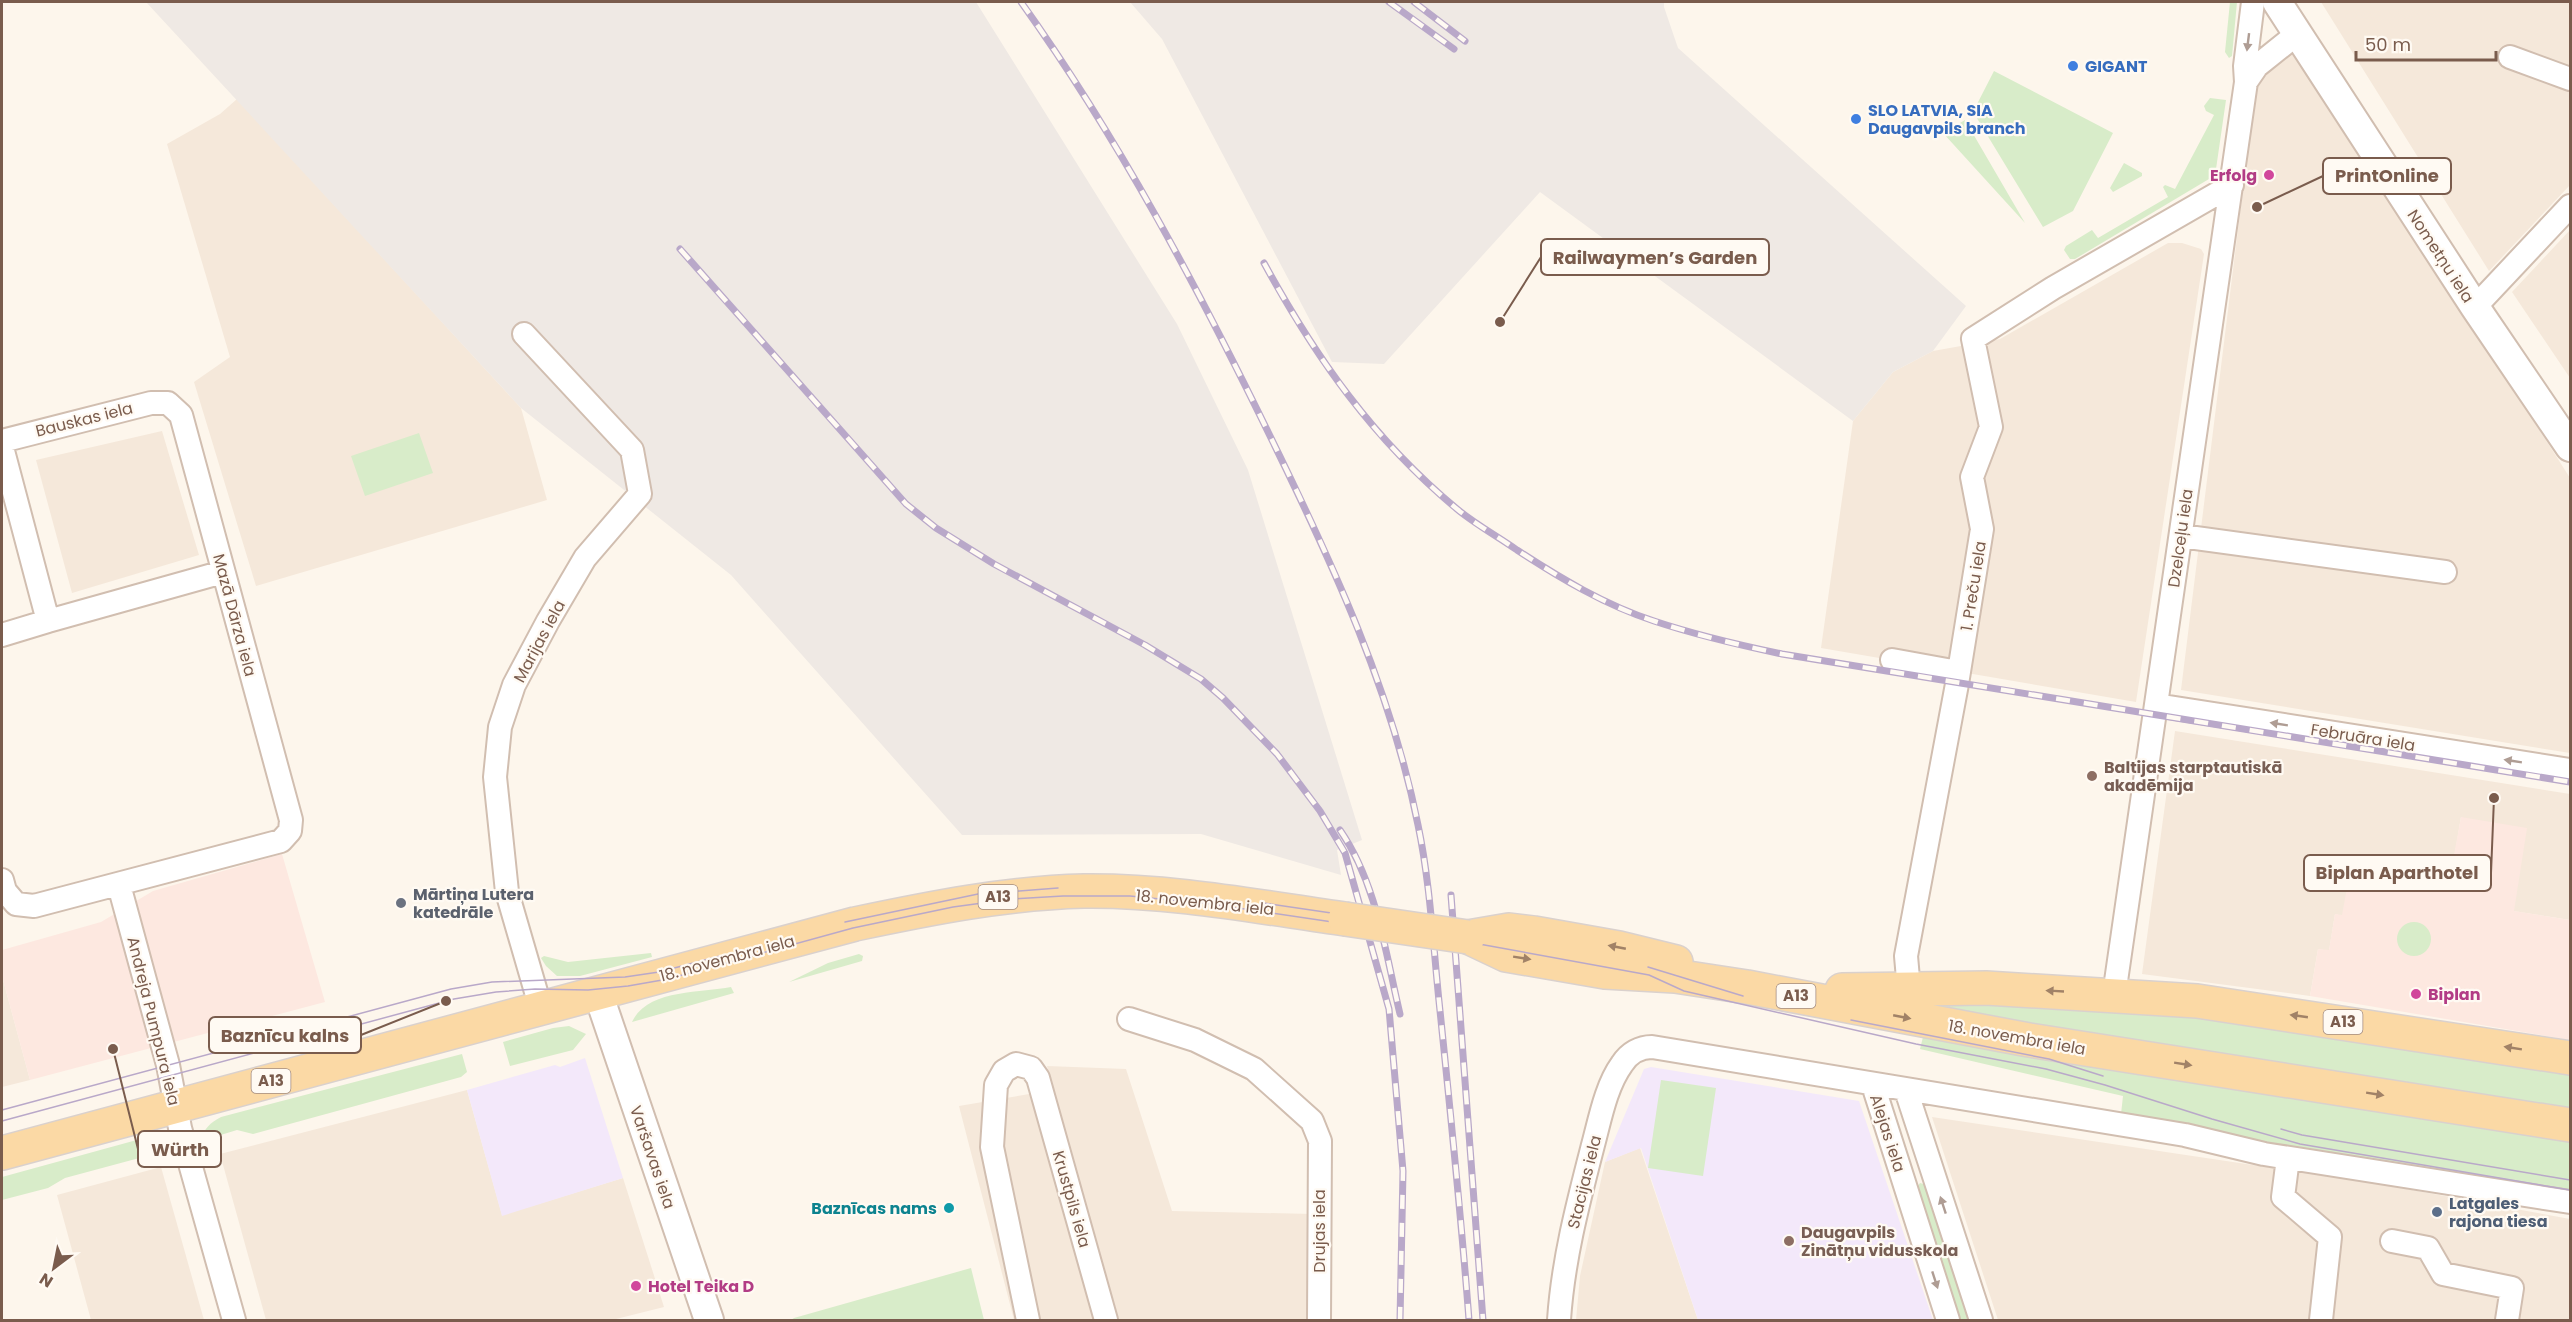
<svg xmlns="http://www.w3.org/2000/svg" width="2572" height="1322" font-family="Poppins,sans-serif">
<rect width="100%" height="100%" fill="#fdf6ec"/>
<!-- residential -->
<path fill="#f5e8da" d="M 2321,2 L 2570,2 L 2570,185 L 2489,271 Z
M 2297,49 L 2570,478 L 2570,753 L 2181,690 L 2257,76 Z
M 237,99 L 521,408 L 547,500 L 256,586 L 194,382 L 230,357 L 167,144 L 220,114 Z
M 2570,230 L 2570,378 L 2512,292 Z
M 2168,243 L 2182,243 L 2201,249 L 2204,254 L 2136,702 L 1821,648 L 1853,421 L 1893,372 L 1933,351 L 2000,339 Z
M 162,431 L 199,555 L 72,593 L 36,460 Z
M 2175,731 L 2570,794 L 2570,920 L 2513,911 L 2461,817 L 2449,888 L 2342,916 L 2335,914 L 2329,951 L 2318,949 L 2310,996 L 2142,974 Z
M 2,976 L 30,1080 L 2,1087 Z
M 1047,1066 L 1126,1069 L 1172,1211 L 1313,1214 L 1312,1320 L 1119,1320 Z
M 467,1090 L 502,1215 L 623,1178 L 664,1307 L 612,1320 L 266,1320 L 220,1154 Z
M 1035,1093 L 1096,1320 L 1014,1320 L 959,1106 Z
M 1932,1117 L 2379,1184 L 2570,1219 L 2570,1320 L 1998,1320 Z
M 1640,1148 L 1698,1320 L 1576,1320 L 1580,1276 L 1605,1162 Z
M 161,1167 L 204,1320 L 91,1320 L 57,1195 Z"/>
<!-- commercial -->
<path fill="#fde8e0" d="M 2461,817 L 2527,828 L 2514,911 L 2570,920 L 2570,1040 L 2310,996 L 2318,949 L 2329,950 L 2335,914 L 2342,915 L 2350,871 L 2448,888 Z
M 282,854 L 325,1002 L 30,1080 L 2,976 L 2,950 L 101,922 L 153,891 Z"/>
<!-- industrial -->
<path fill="#efe9e4" d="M 146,2 L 976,2 L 1177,324 L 1248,470 L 1362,840 L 1337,850 L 1341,875 L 1201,834 L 962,835 L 731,575 L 521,408 Z
M 1130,2 L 1664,2 L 1664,7 L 1678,48 L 1966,306 L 1933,351 L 1893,372 L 1853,421 L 1540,192 L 1384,364 L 1332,362 L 1162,39 Z"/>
<!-- education -->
<path fill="#f3e8fa" d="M 585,1058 L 623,1178 L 502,1216 L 467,1090 L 555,1065 L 560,1067 Z
M 1651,1067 L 1859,1101 L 1933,1320 L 1698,1320 L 1641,1148 L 1605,1162 L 1644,1069 Z"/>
<!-- green -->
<path fill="#d8ecc9" d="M 2230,2 L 2237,2 L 2232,56 L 2229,58 L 2225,52 Z
M 1994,71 L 2113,133 L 2073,211 L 2043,227 L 1975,115 L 1974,110 Z
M 2210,98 L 2226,100 L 2216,169 L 2209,179 L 2075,259 L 2070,259 L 2064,250 L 2066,246 L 2092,230 L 2098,238 L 2168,197 L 2163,187 L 2165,185 L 2175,189 L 2214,115 L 2206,111 L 2204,106 Z
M 1965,120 L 2025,223 L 1943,133 Z
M 2124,163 L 2142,173 L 2142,176 L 2113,192 L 2110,188 Z
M 419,433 L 433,473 L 365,496 L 351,456 Z
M2397 939a17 17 0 1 1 34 0a17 17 0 1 1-34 0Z
M 651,953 L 652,957 L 580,976 L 557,976 L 546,966 L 541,958 L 544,956 L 568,962 Z
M 859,954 L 863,956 L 862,961 L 789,982 L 828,963 Z
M 731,987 L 734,993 L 632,1022 C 647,989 701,993 731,987 Z
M 1928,1001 L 2141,1006 L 2570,1071 L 2570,1115 L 1928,1011 Z
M 569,1026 L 586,1034 L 573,1050 L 510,1066 L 503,1042 L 553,1028 Z
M 1925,1029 L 2570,1138 L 2570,1195 L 2295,1149 L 2121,1114 L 2123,1096 L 1920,1049 Z
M 462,1054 L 467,1072 L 461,1077 L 253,1134 L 237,1130 L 201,1141 C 204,1128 210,1123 221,1117 Z
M 1661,1080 L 1716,1088 L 1703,1176 L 1648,1168 Z
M 144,1138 L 164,1144 L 169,1150 L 65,1178 L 48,1188 L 2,1200 L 2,1177 Z
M 1920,1183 L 1927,1185 L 1971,1320 L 1958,1320 L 1915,1190 Z
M 971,1268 L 984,1320 L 791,1320 L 794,1318 Z"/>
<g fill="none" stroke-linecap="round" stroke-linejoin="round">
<!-- minor casing -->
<g stroke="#d1beb0" stroke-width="26">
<path id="minor" d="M 2510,57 L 2570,79
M 2246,82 L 2257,66 L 2297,34
M 2475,307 L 2570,206
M 524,334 L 632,450 L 640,494 L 585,558 L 548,621 L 514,685 L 500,727 L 495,777 L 507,892 L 541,1009
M 2,441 L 151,403 L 168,403 L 181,415 L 291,820 L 290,831 L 281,841 L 34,906 L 16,904 L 5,891 L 2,880
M 2,447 L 48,621 L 2,635
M 2181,536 L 2445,572
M 48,621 L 223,572
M 1892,660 L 1958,672
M 2156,705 L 2570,770
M 119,885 L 168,1065 L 180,1128 L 234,1320
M 1909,990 L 1906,956 L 1957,684 L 1982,529 L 1972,477 L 1991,427 L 1973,339 L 2053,288 L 2232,185
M 2114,995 L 2246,82 L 2245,66 L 2253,2
M 1129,1019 L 1195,1040 L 1254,1069 L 1312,1121 L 1320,1141 L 1319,1320
M 1873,1085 L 1948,1320
M 1906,1090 L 1981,1320
M 2288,1158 L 2283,1197 L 2330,1237 L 2321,1320
M 2392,1241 L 2428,1248 L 2443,1274 L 2512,1288 L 2507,1320
M 1028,1320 L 992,1147 L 996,1085 L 1004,1071 L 1016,1064 L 1031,1068 L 1038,1078 L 1106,1320
M 1559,1320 C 1563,1260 1578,1203 1593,1145 C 1600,1119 1606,1086 1622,1064 C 1629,1053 1640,1047 1652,1047 L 2185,1135 L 2264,1154 L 2570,1202"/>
</g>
<!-- tertiary casing -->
<g stroke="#d1beb0" stroke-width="32">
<path id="tertiary" d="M 2277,2 L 2475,307 L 2570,447
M 598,993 L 709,1320"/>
</g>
<!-- primary casing -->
<g stroke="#dad1cd" stroke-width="36">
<path id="primary" d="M 1468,937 L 1506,955 L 1605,972 L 1675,976 L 1747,987 L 2029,1040 L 2570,1125
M 1468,937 L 1509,930 L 1534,933 L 1619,948 L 1676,962
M 1842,990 L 1986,988 L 2197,1001 L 2570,1058
M 2,1153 L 855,924 C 931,908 1006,893 1084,891 C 1171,890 1259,907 1345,919"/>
</g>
<!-- minor -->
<use href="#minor" stroke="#fff" stroke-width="22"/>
<!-- tertiary -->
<use href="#tertiary" stroke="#fff" stroke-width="28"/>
<!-- primary -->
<use href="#primary" stroke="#fbd9a5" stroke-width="33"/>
<!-- tram -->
<path stroke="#b9a8c9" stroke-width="1.5" d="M 1264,903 L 1454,931
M 845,922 L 978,894 L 1058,888
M 1648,967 L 1743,996
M 1851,1020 L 2049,1059 L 2103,1076
M 2,1110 L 451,989 L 492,982 L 625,977 L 659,972 L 720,956
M 2,1121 L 454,999 L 496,992 L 535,989 L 588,990 L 628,986 L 668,979 L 853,928 L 953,907 L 1012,899 L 1063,896 L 1130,896 L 1211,904 L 1468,942 L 1649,975 L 1684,991 L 1916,1044 L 2046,1069 L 2105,1085 L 2212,1119 L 2300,1144 L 2570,1190
M 2281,1129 L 2302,1135 L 2570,1180"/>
<!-- rail casing -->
<g stroke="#b9a8c9" stroke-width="7">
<path id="rail" d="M 1021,2 C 1119,139 1198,288 1272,440 C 1332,563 1391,689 1418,825 C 1430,882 1433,943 1439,1001 C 1450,1108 1461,1214 1469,1320
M 1389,2 L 1454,49
M 1414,2 L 1465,41
M 680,249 L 906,504 L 936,528 L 994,564 L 1145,645 L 1201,679 L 1223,698 L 1277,754 L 1320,811 L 1345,853 L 1389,1009 L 1403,1171 L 1400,1320
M 1264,263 C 1316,358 1373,439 1457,509 C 1475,524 1497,536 1517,550 C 1560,578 1605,605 1654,621 C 1696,635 1739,645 1782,654 L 2570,782
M 1340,830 C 1377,884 1385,951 1400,1014
M 1451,895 L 1483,1320"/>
</g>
<!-- rail -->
<use href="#rail" stroke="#fffaf3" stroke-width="4.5" stroke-dasharray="14" stroke-linecap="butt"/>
<!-- primary-bridge casing -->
<g stroke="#dad1cd" stroke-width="36" stroke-linecap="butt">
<path id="primary-bridge" d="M 1345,919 L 1468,937"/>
</g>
<!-- primary-bridge -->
<use href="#primary-bridge" stroke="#fbd9a5" stroke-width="33"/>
</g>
<!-- one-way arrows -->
<defs><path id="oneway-solid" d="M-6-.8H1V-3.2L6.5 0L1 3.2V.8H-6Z" transform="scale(1.5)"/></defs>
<g fill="#af9d94">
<use href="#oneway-solid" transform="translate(2248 42) rotate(97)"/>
<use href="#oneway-solid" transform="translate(2279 724) rotate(-171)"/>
<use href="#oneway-solid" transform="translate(2513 761) rotate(-171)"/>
<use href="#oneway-solid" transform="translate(1943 1205) rotate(-108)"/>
<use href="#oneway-solid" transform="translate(1935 1280) rotate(72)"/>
</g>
<g fill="#a18267">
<use href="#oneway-solid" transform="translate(1617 947) rotate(-169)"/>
<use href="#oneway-solid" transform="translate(1522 958) rotate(9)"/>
<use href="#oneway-solid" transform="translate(2055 991) rotate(-177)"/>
<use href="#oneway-solid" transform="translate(2299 1016) rotate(-172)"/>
<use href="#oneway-solid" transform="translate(1902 1017) rotate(11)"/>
<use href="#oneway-solid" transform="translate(2513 1048) rotate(-171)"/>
<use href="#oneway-solid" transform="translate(2183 1064) rotate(9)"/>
<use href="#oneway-solid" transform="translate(2375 1094) rotate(9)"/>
</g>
<!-- markers -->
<g fill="#3f7fe0" stroke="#fffaf3" stroke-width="2">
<circle cx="2073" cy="66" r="6"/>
<circle cx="1856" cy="119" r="6"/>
</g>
<g fill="#d1479c" stroke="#fffaf3" stroke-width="2">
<circle cx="2269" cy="175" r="6"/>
<circle cx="2416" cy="994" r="6"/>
<circle cx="636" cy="1286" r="6"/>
</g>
<g fill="#8d6e63" stroke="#fffaf3" stroke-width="2">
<circle cx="2092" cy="776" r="6"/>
<circle cx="1789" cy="1241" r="6"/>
</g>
<circle fill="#6b7280" stroke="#fffaf3" stroke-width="2" cx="401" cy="903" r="6"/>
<circle fill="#0f9aa8" stroke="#fffaf3" stroke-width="2" cx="949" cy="1208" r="6"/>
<circle fill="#5c6f8a" stroke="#fffaf3" stroke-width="2" cx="2437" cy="1212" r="6"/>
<g text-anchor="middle" stroke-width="4.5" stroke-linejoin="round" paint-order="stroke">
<!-- shield labels -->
<g fill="#fffaf3" stroke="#a28b7f" stroke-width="1.5">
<rect x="978.5" y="885" width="39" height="24" rx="4.5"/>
<rect x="1776.5" y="984" width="39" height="24" rx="4.5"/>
<rect x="2323.5" y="1010" width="39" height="24" rx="4.5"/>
<rect x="251.5" y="1069" width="39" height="24" rx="4.5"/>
</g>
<g font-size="15" font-weight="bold" fill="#7a5c4d">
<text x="998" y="902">A13</text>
<text x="1796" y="1001">A13</text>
<text x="2343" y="1027">A13</text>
<text x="271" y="1086">A13</text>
</g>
<!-- shop labels -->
<g font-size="16" font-weight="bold" fill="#366cbe" stroke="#fffaf3" text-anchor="start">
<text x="2085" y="72">GIGANT</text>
<text x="1868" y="116">SLO LATVIA, SIA<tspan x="1868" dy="18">Daugavpils branch</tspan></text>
</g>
<!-- hotel labels -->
<g font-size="16" font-weight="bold" fill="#b23c85" stroke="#fffaf3" text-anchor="start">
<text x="2257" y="181" text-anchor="end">Erfolg</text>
<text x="2428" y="1000">Biplan</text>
<text x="648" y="1292">Hotel Teika D</text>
</g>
<!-- street labels -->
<g font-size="16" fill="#7a5c4d" stroke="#fffaf3">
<text transform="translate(2441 256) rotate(57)" y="6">Nometņu iela</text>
<text transform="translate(84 419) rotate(-14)" y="6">Bauskas iela</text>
<text transform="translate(2180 538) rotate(-82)" y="6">Dzelceļu iela</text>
<text transform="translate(1973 586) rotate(-81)" y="6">1. Preču iela</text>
<text transform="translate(235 615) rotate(75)" y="6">Mazā Dārza iela</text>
<text transform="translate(539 641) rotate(-62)" y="6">Marijas iela</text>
<text transform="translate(2363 737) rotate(9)" y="6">Februāra iela</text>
<text transform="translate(1205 902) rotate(6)" y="6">18. novembra iela</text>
<text transform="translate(727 958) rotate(-15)" y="6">18. novembra iela</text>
<text transform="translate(154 1021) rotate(76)" y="6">Andreja Pumpura iela</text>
<text transform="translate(2017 1037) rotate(10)" y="6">18. novembra iela</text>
<text transform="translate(1888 1133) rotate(72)" y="6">Alejas iela</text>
<text transform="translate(653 1157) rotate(71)" y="6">Varšavas iela</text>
<text transform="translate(1584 1182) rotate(-76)" y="6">Stacijas iela</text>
<text transform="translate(1072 1199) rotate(74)" y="6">Krustpils iela</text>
<text transform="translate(1319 1231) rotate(-90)" y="6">Drujas iela</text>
</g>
<!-- education labels -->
<g font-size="16" font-weight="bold" fill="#785e54" stroke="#fffaf3" text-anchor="start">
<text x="2104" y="773">Baltijas starptautiskā<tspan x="2104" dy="18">akadēmija</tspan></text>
<text x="1801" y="1238">Daugavpils<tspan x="1801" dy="18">Zinātņu vidusskola</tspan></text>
</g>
<!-- worship labels -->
<g font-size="16" font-weight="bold" fill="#5b616d" stroke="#fffaf3" text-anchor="start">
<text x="413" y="900">Mārtiņa Lutera<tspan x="413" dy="18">katedrāle</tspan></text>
</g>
<!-- service labels -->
<g font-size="16" font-weight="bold" fill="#4e5e75" stroke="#fffaf3" text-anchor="start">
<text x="2449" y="1209">Latgales<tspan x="2449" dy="18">rajona tiesa</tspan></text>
</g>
<!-- culture labels -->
<g font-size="16" font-weight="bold" fill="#0d838f" stroke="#fffaf3" text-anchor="end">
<text x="937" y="1214">Baznīcas nams</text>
</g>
</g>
<!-- callouts -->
<path fill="none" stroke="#7a5c4d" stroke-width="2" d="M2257 207L2323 176M1500 322L1541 257M2494 798L2491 873M446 1001L361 1035M113 1049L138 1149"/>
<g fill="#7a5c4d" stroke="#fffaf3" stroke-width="2">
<circle cx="2257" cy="207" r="6"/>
<circle cx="1500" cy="322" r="6"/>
<circle cx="2494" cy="798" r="6"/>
<circle cx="446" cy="1001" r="6"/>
<circle cx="113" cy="1049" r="6"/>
</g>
<g fill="#fffaf3" stroke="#7a5c4d" stroke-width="2">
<rect x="2323" y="158" width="128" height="36" rx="6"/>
<rect x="1541" y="239" width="228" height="36" rx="6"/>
<rect x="2304" y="855" width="187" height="36" rx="6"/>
<rect x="209" y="1017" width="152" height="36" rx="6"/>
<rect x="138" y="1131" width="83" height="36" rx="6"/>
</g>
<g font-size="18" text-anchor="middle" font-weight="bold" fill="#7a5c4d">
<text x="2387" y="182">PrintOnline</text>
<text x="1655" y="264">Railwaymen’s Garden</text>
<text x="2397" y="879">Biplan Aparthotel</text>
<text x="285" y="1042">Baznīcu kalns</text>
<text x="180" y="1156">Würth</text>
</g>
<!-- border -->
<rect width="2572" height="1322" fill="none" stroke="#7a5c4d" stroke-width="6"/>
<!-- north arrow -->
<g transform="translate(54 1268) rotate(212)" stroke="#fffaf3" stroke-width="4.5" paint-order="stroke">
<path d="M0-4.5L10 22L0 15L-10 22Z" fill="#7a5c4d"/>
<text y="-9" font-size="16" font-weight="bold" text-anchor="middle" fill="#7a5c4d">N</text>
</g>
<!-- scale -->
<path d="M2356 51v9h140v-9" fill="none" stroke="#7a5c4d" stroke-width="3"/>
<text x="2365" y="51" font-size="18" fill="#7a5c4d" stroke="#fffaf3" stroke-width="4.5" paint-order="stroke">50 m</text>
</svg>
